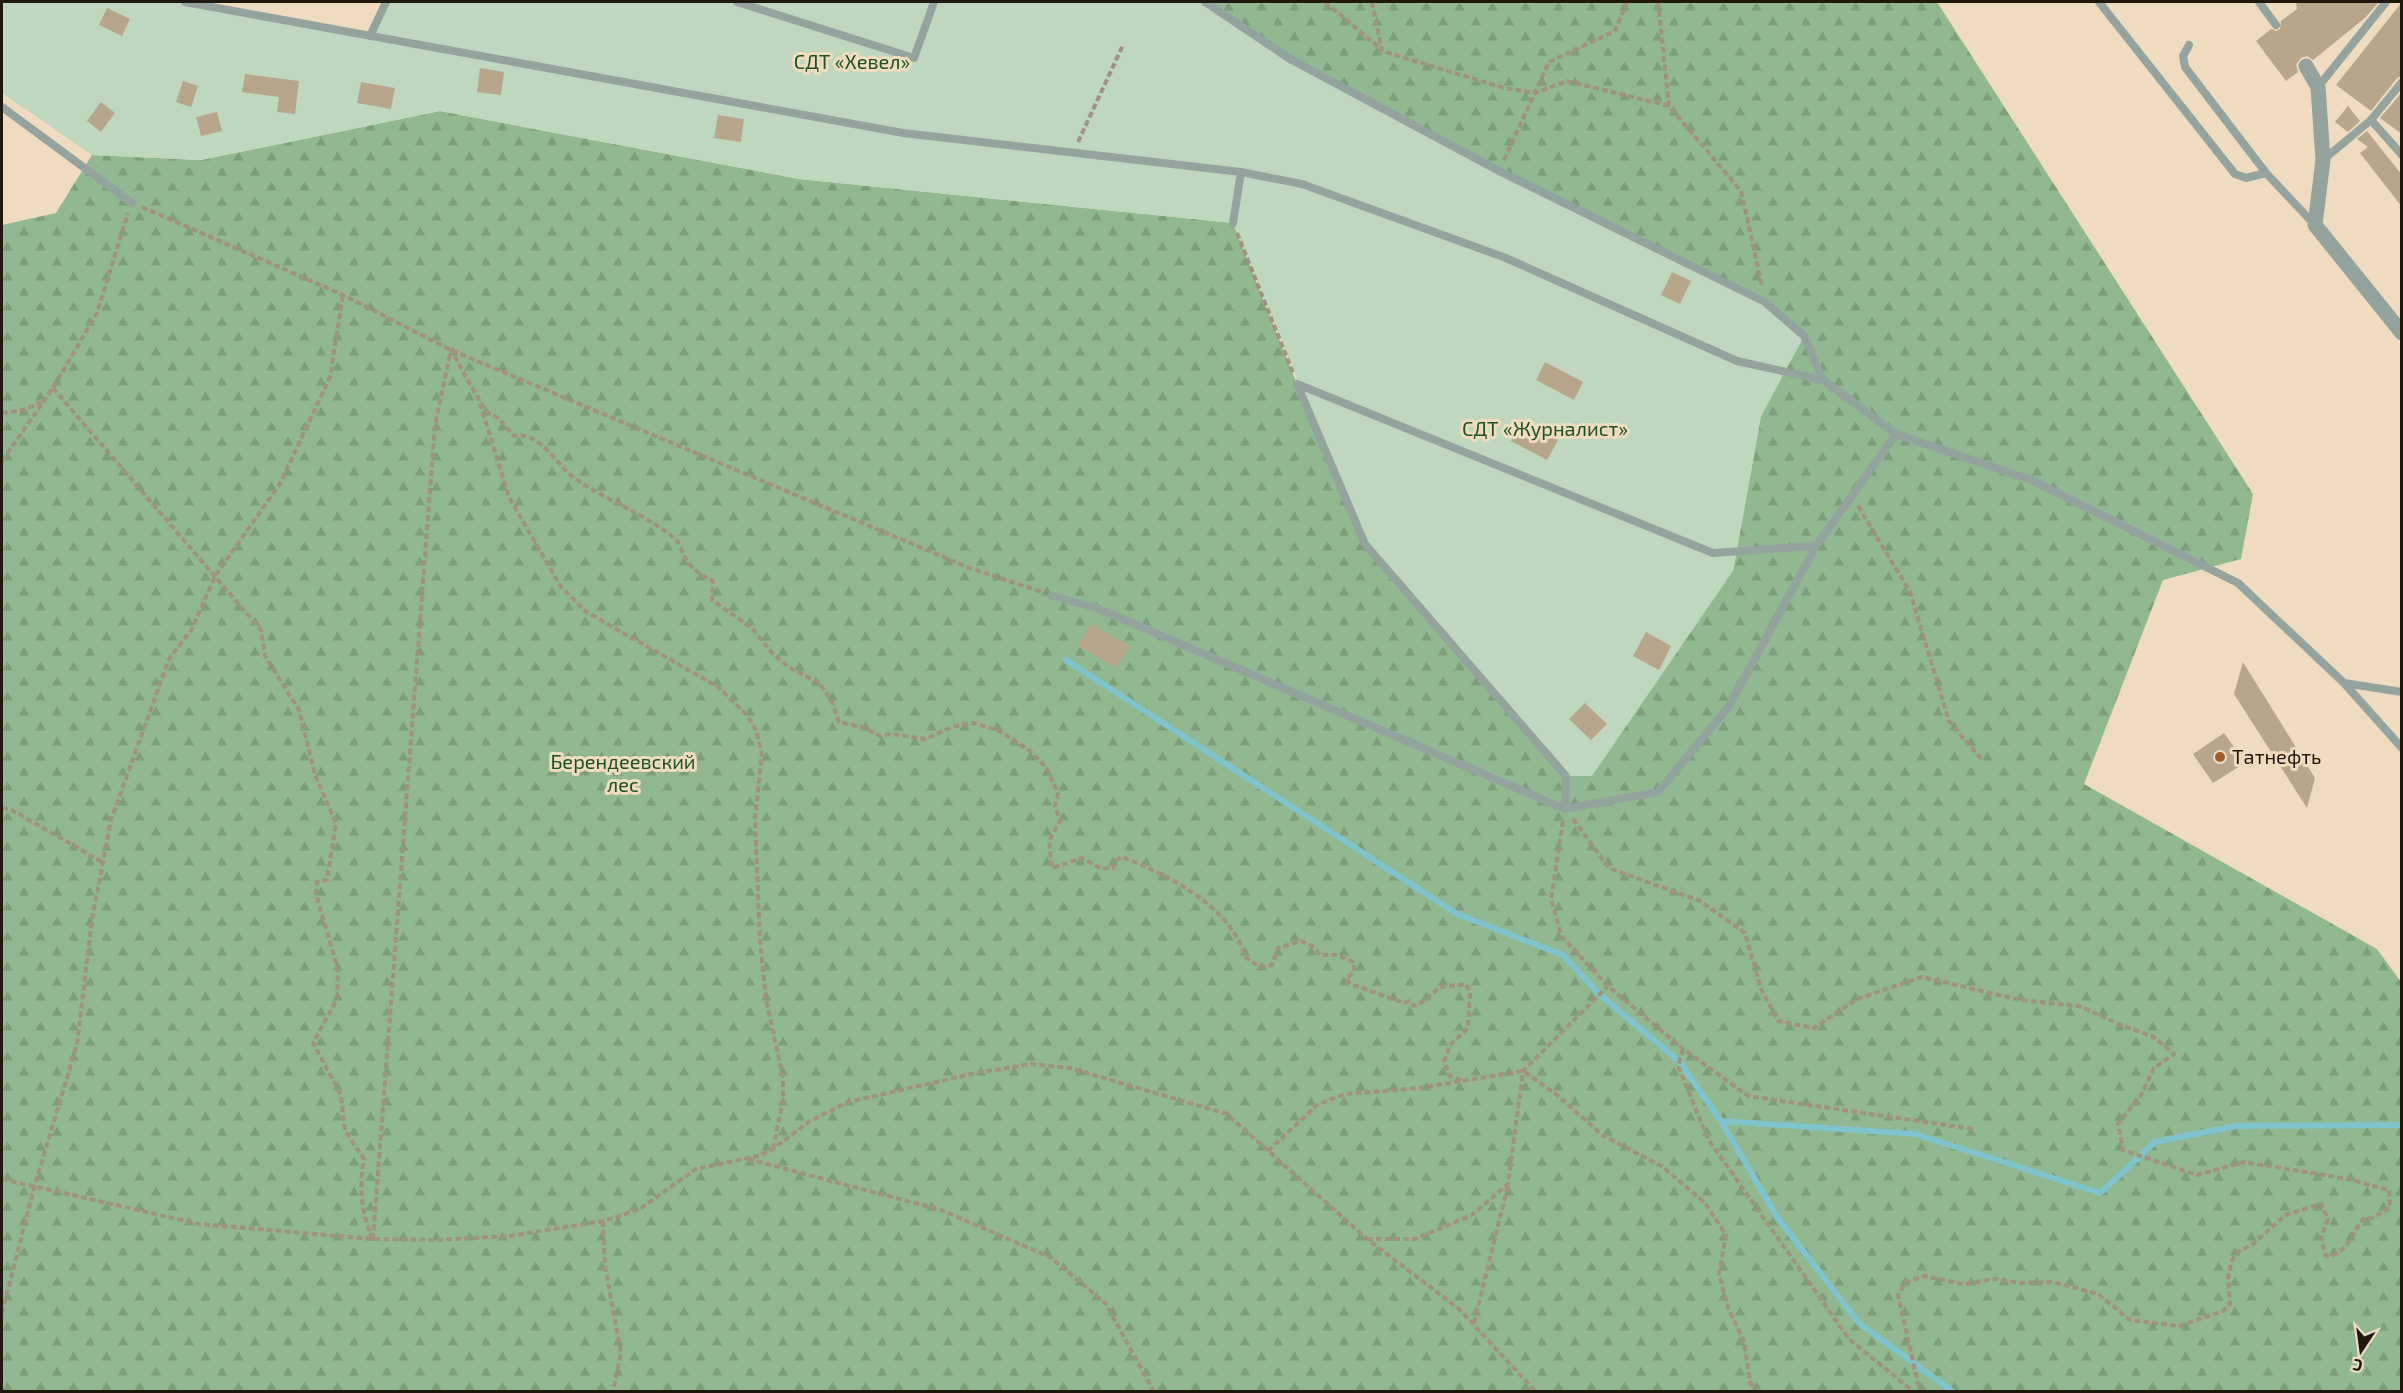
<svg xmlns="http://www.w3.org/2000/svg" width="2403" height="1393" font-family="'Exo 2',sans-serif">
<defs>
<pattern id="forest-firs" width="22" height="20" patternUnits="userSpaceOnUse" patternTransform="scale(1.5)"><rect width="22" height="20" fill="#91b890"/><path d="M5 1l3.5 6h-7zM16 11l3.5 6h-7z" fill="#7d9d7b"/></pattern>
</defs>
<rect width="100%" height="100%" fill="#efdbc0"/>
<!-- forest -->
<path fill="url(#forest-firs)" d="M 1205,2 L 1937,2 L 2253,494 L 2241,559 L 2163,580 L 2084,784 L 2377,949 L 2401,982 L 2401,1391 L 2,1391 L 2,225 L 56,213 L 92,155 L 201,160 L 440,111 L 799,179 L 1233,223 L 1297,384 L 1733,571 L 1761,416 L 1804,336 L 1290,59 Z"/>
<!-- garden -->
<path fill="#bfd7be" d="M 2,2 L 185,2 L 370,36 L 386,2 L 1205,2 L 1290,59 L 1499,171 L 1765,302 L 1804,336 L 1761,416 L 1733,571 L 1592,776 L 1566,776 L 1365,544 L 1233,223 L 799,179 L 440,111 L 201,160 L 92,155 L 2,93 Z"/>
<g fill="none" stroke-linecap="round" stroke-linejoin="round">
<!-- stream -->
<path stroke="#80c4cd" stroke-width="6" d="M 1066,660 L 1457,914 L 1563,955 L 1599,994 L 1679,1061 L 1721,1121 L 1777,1217 L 1859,1323 L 1953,1392
M 1721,1121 L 1915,1134 L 2100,1193 L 2155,1142 L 2236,1126 L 2402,1125"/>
</g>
<!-- building -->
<path fill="#b8a68c" d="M 2296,2 L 2379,2 L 2365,18 L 2313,60 L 2307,56 L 2301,58 L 2296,65 L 2298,72 L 2286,81 L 2256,41 L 2271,29 L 2276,31 L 2280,29 L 2281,21 L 2297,9 Z
M 2402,2 L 2402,76 L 2397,78 L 2371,111 L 2336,85 Z
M 107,8 L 130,19 L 122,36 L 99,25 Z
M 480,68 L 504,72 L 501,95 L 477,92 Z
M 245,74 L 299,81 L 295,114 L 277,112 L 279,97 L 242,92 Z
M 183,81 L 198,86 L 191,107 L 176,102 Z
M 361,82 L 395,88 L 391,109 L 357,103 Z
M 2402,92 L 2402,134 L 2380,118 Z
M 101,102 L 115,113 L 101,132 L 87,121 Z
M 2348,106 L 2360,121 L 2348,132 L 2335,122 Z
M 217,112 L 222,131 L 201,136 L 196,117 Z
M 718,115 L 744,119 L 741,142 L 714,138 Z
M 2367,131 L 2402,175 L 2402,207 L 2360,153 L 2368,147 L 2357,139 Z
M 1672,272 L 1691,281 L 1680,304 L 1661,295 Z
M 1545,362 L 1583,382 L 1574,400 L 1536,380 Z
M 1522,421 L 1558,440 L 1547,460 L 1511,441 Z
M 1091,624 L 1129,646 L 1117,668 L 1078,646 Z
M 1646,632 L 1671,646 L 1659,670 L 1633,656 Z
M 2243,662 L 2315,778 L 2307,808 L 2234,694 Z
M 1585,703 L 1607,724 L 1591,740 L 1569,719 Z
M 2224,733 L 2245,763 L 2213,783 L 2193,754 Z"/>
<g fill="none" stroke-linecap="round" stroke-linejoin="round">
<!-- path -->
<path stroke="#a1927d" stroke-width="4" stroke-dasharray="6 3" stroke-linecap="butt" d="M 1325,2 L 1382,50
M 1372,2 L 1382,51 L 1504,88 L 1535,93 L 1567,81 L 1669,106
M 1658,2 L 1669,106 L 1741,191 L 1762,286
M 1078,142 L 1123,45
M 1504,160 L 1549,62 L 1615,31 L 1627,2
M 142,207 L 343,295 L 451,350 L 967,567 L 1042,592
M 1237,233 L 1293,373
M 53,388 L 261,630 L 265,656 L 299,710 L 315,775 L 336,823 L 327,880 L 317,882 L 316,894 L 338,970 L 337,999 L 313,1043 L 341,1095 L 345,1131 L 364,1159 C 359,1186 361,1214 373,1239
M 481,403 L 488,413 L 498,418 L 514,436 C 540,431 555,463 572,476 C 604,500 644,513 674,538 C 679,542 681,549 683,554 C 690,568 699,574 713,581 L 712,600 L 752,628 L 772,653 L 790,668 L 819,683 L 832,701 L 839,722 L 865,728 L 880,736 L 891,734 L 926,739 L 951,727 L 974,723 L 1000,731 L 1030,751 L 1046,767 L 1058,793 L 1055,806 L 1060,821 L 1049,841 L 1052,868 L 1082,858 L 1102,869 L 1113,868 L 1116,860 L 1122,857 C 1168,875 1231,906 1245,957 L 1260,967 L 1272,965 L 1278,948 L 1301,941 L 1312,946 L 1320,955 L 1337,955 L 1354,962 L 1354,972 L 1346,979 L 1351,984 L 1404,1003 L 1409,1001 L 1414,1006 L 1426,1000 L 1440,987 L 1466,984 L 1470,993 L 1468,1028 L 1451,1044 L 1444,1061 L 1450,1076 L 1464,1081
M 2,413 L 23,410 L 42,402
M 2,461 L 53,388 L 97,313 L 128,213
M 1858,506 L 1910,592 L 1949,721 L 1982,760
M 2,808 L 10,809 L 104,863
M 1573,819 L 1609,868 L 1700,901 L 1745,933 L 1761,989 L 1778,1021 L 1814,1028 L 1857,999 L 1922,977 L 2020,1000 L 2079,1006 L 2123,1026 L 2152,1036 L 2174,1054 L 2154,1068 L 2141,1095 L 2118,1124 L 2123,1150 L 2197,1175 L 2244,1162 L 2348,1179 L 2389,1190 L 2390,1208 L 2372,1218 L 2363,1219 C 2352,1234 2346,1255 2326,1256 L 2321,1238 L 2328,1219 L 2321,1204 L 2285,1215 L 2252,1245 L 2238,1252 L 2232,1260 L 2228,1279 L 2230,1304 L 2223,1311 L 2179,1326 L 2130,1320 L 2098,1294 L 2053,1282 L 2020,1283 L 1995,1279 L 1963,1284 L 1924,1276 L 1906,1282 L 1898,1295 L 1920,1392
M 1563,821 L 1551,899 L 1562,937 L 1608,986 L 1683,1049 L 1748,1096 L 1973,1129
M 1683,1049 L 1678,1066 L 1708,1139 L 1849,1339 L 1914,1392
M 1268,1151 L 1317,1105 L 1345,1094 L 1419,1088 L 1523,1071 L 1557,1095 L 1602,1135 L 1663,1167 L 1705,1203 L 1726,1235 L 1719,1274 L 1728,1308 L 1744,1341 L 1750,1382 L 1757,1392
M 748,1159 L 941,1210 L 1050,1257 L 1106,1304 L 1154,1392
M 2,1179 L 199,1224 L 373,1239 L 438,1240 L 510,1236 L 603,1221 L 640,1209 L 696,1169 L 758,1156 L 773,1149 L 810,1121 L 848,1102 L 976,1073 L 1031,1064 L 1070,1068 L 1227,1114 L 1367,1239 L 1459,1309 L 1536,1392
M 603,1221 L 605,1266 L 621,1353 L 613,1392
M 373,1239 L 435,425 L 451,350 L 479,400 L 509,497 L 561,587 L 585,611 L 718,687 L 747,715 L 756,730 L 762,755 L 755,818 L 760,941 L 766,999 L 783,1078 L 783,1100 L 773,1149
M 1367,1239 L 1415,1239 L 1472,1215 L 1508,1184 L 1523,1071 L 1608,986
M 2,1313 L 34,1188 L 77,1044 L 92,919 L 111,820 L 169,659 L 192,629 L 215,576 L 280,484 L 330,377 L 343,295
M 1474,1323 L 1508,1185"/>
<!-- service -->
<path stroke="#94a39d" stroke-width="8" d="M 185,2 L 903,133 L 1241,172 L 1302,184 L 1506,258 L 1737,361 L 1823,380 L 1896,434 L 2031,480 L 2238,583 L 2344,683
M 737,2 L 914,58 L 934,2
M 1205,2 L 1290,59 L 1499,171 L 1765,302 L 1804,336 L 1823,380
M 2099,2 L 2235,174 L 2246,178 L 2266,173
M 2259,2 L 2276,25
M 370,36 L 386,2
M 2189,45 L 2183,56 L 2185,67 L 2266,173 L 2314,224
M 2402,82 L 2371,120 L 2402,155
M 2318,87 L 2386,2
M 2,107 L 132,203
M 2323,160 L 2371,120
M 1233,223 L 1241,172
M 1297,384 L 1365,544 L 1566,776 L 1565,809 L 1658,792 L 1729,706 L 1816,546 L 1896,434
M 1297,384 L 1713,553 L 1816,546
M 1052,596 L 1097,608 L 1565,809
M 2402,692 L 2344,683 L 2402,748"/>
<!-- minor -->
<path stroke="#94a39d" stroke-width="15" d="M 2306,66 L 2318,87 L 2323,160 L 2315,225 L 2402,333"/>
</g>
<!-- markers -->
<circle fill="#a05e2b" stroke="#efdbc0" stroke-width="2" cx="2220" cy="757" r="6"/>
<g text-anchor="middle" stroke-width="6" stroke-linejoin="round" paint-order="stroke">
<!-- park labels -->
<g font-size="20" fill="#1b521e" stroke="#efdbc0">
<text x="852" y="69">СДТ «Хевел»</text>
<text x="1545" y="436">СДТ «Журналист»</text>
<text x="623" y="769">Берендеевский<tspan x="623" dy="23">лес</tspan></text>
</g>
<!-- poi labels -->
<g font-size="20" fill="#1f180e" stroke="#efdbc0" text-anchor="start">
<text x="2232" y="764">Татнефть</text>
</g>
</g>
<!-- border -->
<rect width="2403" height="1393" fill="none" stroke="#1f180e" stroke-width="6"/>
<!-- north arrow -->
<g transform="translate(2361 1351) rotate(193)" stroke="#efdbc0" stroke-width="4.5" paint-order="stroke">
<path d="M0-4.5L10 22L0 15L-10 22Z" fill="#1f180e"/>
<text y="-9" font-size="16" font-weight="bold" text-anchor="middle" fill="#1f180e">С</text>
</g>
</svg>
